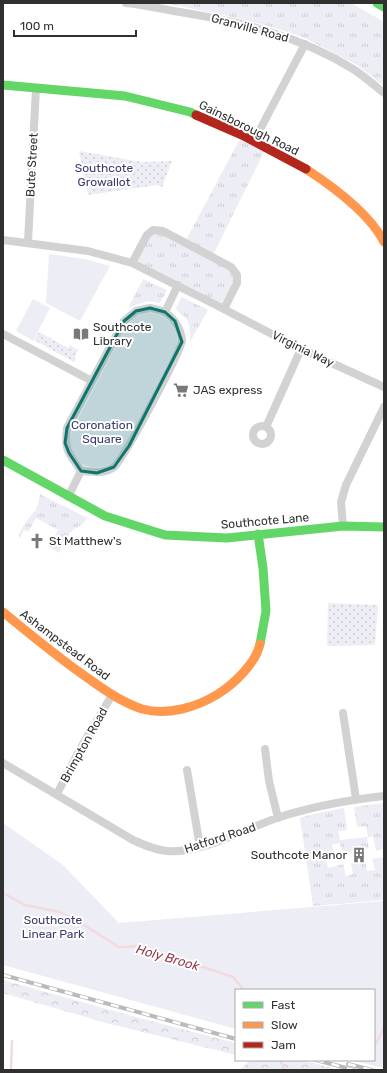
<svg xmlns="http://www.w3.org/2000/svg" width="387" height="1073" font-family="Rubik,sans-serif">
<defs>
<pattern id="grass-tufts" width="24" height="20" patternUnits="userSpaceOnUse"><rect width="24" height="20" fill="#ededf5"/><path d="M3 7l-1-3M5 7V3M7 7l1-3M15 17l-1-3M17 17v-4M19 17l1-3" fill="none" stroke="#ccccd2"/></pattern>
<pattern id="forest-crowns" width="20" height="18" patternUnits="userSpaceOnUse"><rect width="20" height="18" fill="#ededf5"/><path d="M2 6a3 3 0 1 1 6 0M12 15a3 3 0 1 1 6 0" fill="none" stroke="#ccccd2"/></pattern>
<pattern id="garden-dots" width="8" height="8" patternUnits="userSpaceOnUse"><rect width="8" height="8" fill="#ededf5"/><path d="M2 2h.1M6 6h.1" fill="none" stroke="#ccccd2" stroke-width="1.8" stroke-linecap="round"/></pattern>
</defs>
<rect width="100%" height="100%" fill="#fff"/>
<!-- grass -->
<path fill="url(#grass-tufts)" d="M 164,3 L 351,3 L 384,22 L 384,86 L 357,65 L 305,38 L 272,27 L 223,15 Z
M 242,135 L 266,148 L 212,257 L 237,275 L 224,309 L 132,263 L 153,230 L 185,242 Z
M 143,279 L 167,290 L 160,303 L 147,301 L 128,308 Z
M 182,297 L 208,310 L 190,342 C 190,334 191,324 185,317 C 181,314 178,313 176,308 Z
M 40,494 L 87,518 C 82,527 76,526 70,533 C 65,538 62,546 59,553 L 49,547 L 58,530 L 36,518 L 28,532 L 24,530 L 19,539 C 19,529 28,519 34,512 C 38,508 39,500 40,494 Z
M 384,803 L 384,851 L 383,849 L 376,851 L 373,836 L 367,838 L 369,848 L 342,853 L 340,843 L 332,845 L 335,859 L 326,860 L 328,868 L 343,864 L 346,876 L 353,874 L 351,863 L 365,861 L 367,871 L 375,870 L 372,859 L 384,857 L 384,900 L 313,906 L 300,818 L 313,814 L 344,808 L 347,830 L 338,831 L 340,840 L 368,837 L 366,826 L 357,827 L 354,807 Z"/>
<!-- forest -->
<path fill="url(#forest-crowns)" d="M 3,980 L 147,1020 L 236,1043 L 236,1055 L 106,1023 L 3,993 Z
M 250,1060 L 302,1060 L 340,1070 L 240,1070 Z"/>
<!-- park -->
<path fill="#ededf5" d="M 49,254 L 85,259 L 110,266 L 80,321 L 46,303 Z
M 33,299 L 50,308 L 33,341 L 16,331 Z
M 149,313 C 164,314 178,325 177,342 C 176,350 170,360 166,367 C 155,390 144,412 131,435 C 127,442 124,452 118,458 C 102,475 72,468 70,443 C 70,438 71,433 73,429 L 126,327 L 136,316 Z
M 3,823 L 63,865 L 119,923 L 384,901 L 384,1068 L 350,1060 L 374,1060 L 374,990 L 236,990 L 236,1029 L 3,965 Z"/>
<!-- garden -->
<path fill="url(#garden-dots)" d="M 79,151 L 142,162 L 172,161 L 162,187 L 157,185 L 88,195 Z
M 39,332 L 68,348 L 70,345 L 78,350 L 75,356 L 76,358 L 74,362 L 34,340 Z
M 328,603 L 378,605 L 375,645 L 327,646 Z"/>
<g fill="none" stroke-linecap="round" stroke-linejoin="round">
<!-- stream -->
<path stroke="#f3dade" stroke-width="2.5" d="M 3,893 L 25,905 L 60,912 L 76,920 L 119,947 L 139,946 L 233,977 L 244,990
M 374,1047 L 384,1028
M 280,1060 L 285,1070
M 11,1070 L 12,1041"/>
<!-- street -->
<path stroke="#d2d2d2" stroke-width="8" d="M 126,3 C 144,5 162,9 180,12 C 241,22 300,36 353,69 C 364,76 374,85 384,93
M 254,141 L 305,44
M 3,240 L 88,251 L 132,263 L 214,304 L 301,349 L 384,387
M 28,242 L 36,88
M 132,263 L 147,235 L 153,230 L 163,231 L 231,267 L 237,275 L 237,283 L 224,309
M 150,308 C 154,309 160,310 164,312 C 174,317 181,329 182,340 C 182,350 123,460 114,467 C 105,474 92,472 81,471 C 69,453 64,451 67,428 L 124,321 L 136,311 Z
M 165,312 L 178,285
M 3,334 L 92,381
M253 435a9 9 0 1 1 18 0a9 9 0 1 1-18 0Z
M 266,427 L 301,349
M 68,497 L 81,471
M 343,526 L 341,502 L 346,485 L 384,407
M 343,713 L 356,799
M 265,749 L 269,781 L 278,818
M 3,763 L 133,840 C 144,845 155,850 167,851 C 202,854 246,828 280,817 C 314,806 348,800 384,796
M 187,770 L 200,847
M 57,794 L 80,749 L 112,695"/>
<!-- fast -->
<path stroke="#63d668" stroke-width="9" d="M 377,3 L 384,7
M 3,85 L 125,96 L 190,112 L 196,115
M 3,460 L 105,516 L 165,535 L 227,538 L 343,526 L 384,527
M 258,534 L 263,568 L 266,611 L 260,644"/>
<!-- slow -->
<path stroke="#ff974d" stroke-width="9" d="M 306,169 C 332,186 370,214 384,242
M 3,612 C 32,636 61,660 92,681 C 107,692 124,703 142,709 C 168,716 197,707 218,694 C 234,684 256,663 260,644"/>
<!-- jam -->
<path stroke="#b3261e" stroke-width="9" d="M 196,115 L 242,135 L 306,169"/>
<!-- rail casing -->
<g stroke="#bababa" stroke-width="4">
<path id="rail" d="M 3,975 L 236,1039
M 316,1060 L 354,1070
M 348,1064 L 372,1070"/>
</g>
<!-- rail -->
<use href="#rail" stroke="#fff" stroke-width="2.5" stroke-dasharray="8" stroke-linecap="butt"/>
</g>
<!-- marked area -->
<path fill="#0f766e" fill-opacity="0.2" stroke="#0f766e" stroke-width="3" stroke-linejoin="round" d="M 150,308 L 165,312 L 175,321 L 182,342 L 129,446 L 114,467 L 97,473 L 81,471 L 69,453 L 65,443 L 67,428 L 124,321 L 136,311 Z"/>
<!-- icons -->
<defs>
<g id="library-bare" transform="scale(1.2)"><path d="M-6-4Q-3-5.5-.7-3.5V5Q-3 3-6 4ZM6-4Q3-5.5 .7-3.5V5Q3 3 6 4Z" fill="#787878" stroke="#fff" stroke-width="2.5" paint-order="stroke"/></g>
<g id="supermarket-bare" transform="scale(1.2)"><path d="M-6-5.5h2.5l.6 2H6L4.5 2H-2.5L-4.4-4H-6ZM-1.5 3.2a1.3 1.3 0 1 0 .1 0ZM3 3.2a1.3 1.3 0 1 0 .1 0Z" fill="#787878" stroke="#fff" stroke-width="2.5" paint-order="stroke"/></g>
<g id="church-bare" transform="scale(1.2)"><path d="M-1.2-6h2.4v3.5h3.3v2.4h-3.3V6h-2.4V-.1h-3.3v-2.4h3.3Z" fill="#787878" stroke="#fff" stroke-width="2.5" paint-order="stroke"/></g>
<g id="building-bare" transform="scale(1.2)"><path d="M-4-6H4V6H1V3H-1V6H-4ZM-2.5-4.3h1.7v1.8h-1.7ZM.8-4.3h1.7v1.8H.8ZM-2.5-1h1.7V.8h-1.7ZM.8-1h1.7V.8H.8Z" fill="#787878" stroke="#fff" stroke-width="2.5" paint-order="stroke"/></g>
</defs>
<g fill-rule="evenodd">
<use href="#library-bare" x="81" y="334"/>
<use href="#supermarket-bare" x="181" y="390"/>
<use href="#church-bare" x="37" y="541"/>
<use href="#building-bare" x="359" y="855"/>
</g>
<g text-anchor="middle" stroke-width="4" stroke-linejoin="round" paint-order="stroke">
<!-- street labels -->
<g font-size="12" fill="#303030" stroke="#fff">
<text transform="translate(250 28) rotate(15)" y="4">Granville Road</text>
<text transform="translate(249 128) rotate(26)" y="4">Gainsborough Road</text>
<text transform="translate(32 165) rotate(-87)" y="4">Bute Street</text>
<text transform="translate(303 349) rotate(26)" y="4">Virginia Way</text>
<text transform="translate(265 521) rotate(-5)" y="4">Southcote Lane</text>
<text transform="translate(65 645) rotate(37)" y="4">Ashampstead Road</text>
<text transform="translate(84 745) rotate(-61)" y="4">Brimpton Road</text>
<text transform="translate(220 838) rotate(-18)" y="4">Hatford Road</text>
</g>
<!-- park labels -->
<g font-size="12" fill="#3b3c6e" stroke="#fff">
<text x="104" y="172">Southcote<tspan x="104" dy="14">Growallot</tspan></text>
<text x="102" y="429">Coronation<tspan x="102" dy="14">Square</tspan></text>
<text x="53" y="924">Southcote<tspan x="53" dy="14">Linear Park</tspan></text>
</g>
<!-- poi labels -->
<g font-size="12" fill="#303030" stroke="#fff" text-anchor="start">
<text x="93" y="331">Southcote<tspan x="93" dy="14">Library</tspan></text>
<text x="193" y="394">JAS express</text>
<text x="49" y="545">St Matthew's</text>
<text x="347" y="859" text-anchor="end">Southcote Manor</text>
</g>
<!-- water labels -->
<g font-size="13" font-style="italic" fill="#963b4a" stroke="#fff">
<text transform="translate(168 957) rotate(16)" y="5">Holy Brook</text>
</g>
</g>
<!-- border -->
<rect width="387" height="1073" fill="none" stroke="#303030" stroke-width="8"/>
<!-- legend -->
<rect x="235" y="989" width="140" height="72" fill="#ffffff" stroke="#acacac"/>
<rect x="243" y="1002" width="20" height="6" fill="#63d668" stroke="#acacac"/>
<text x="271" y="1009" font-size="12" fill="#303030">Fast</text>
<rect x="243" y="1022" width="20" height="6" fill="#ff974d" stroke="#acacac"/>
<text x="271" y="1029" font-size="12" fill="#303030">Slow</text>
<rect x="243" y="1042" width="20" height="6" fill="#b3261e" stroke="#acacac"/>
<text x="271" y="1049" font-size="12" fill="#303030">Jam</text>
<!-- scale -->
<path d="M14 30v6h122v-6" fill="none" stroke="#303030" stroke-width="2"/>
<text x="20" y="30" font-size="12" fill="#303030" stroke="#ffffff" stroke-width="3" paint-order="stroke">100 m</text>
</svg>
